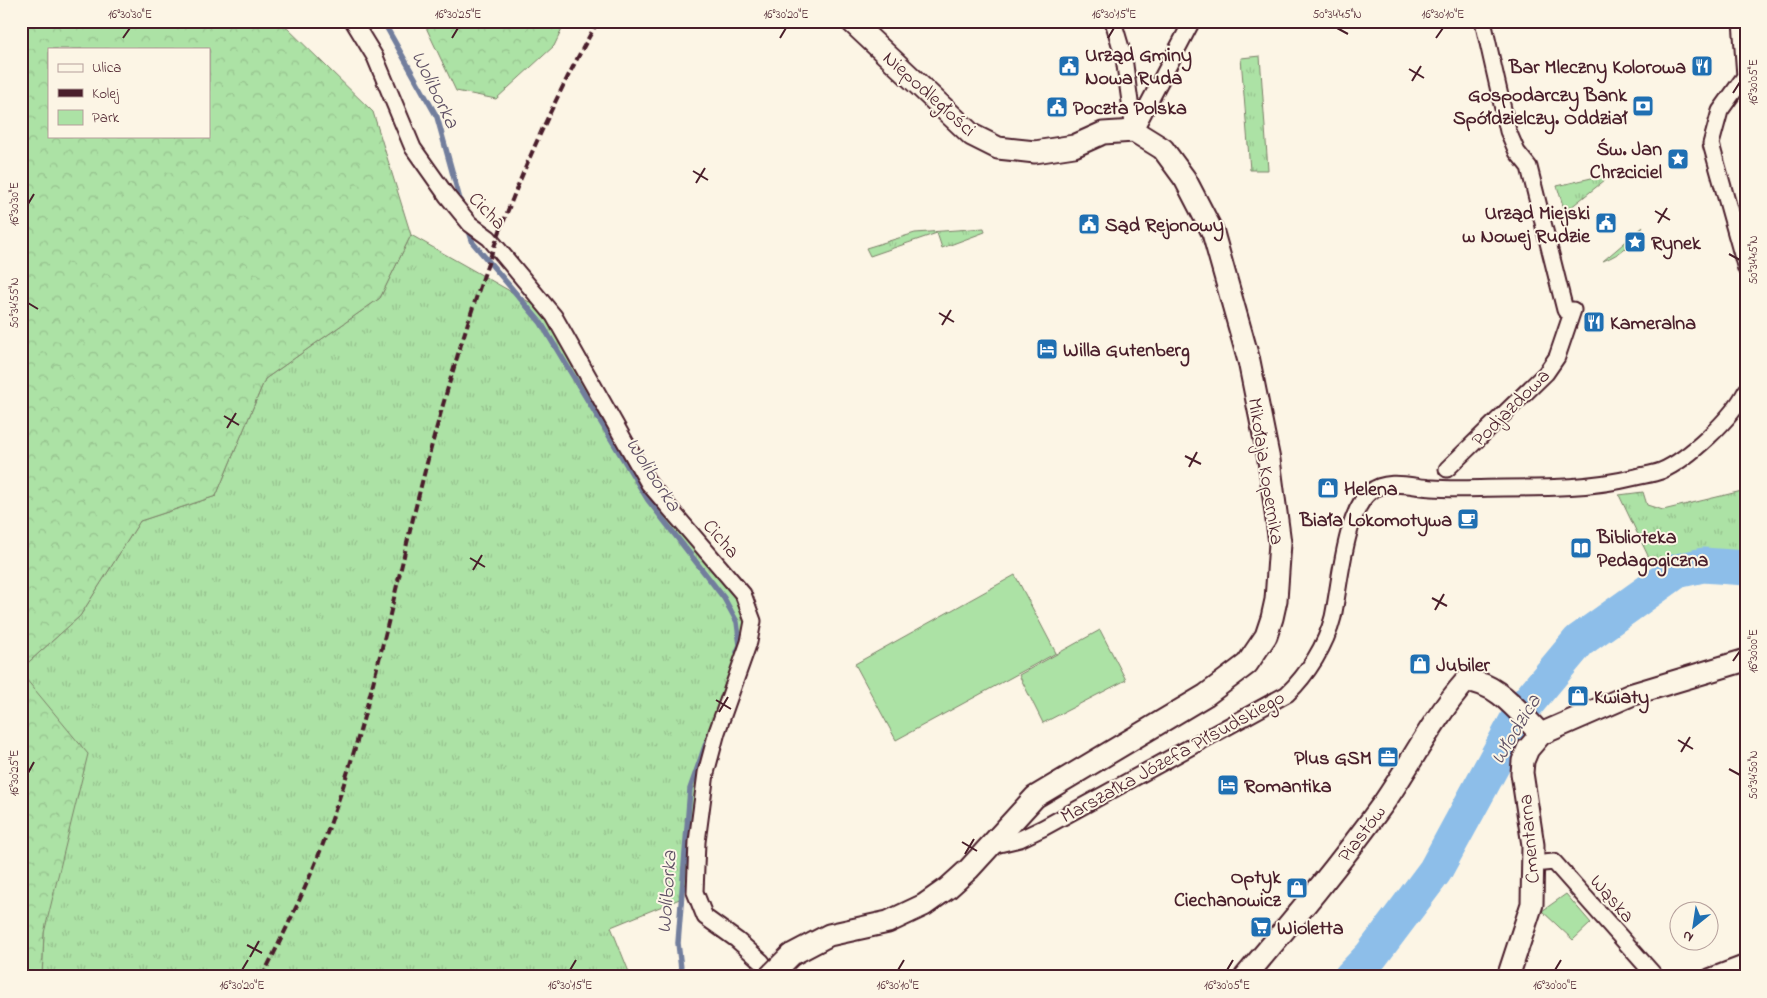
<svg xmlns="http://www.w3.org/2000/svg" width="1767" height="998" font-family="'Indie Flower',sans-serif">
<defs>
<pattern id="grass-tufts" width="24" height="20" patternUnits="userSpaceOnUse" patternTransform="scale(1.25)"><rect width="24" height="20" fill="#ace2a5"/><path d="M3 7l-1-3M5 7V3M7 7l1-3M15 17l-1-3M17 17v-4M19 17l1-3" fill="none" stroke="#96c18e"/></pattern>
<pattern id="forest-crowns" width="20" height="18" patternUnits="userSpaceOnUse" patternTransform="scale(1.25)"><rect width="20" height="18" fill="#ace2a5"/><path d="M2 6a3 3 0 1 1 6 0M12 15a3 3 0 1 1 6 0" fill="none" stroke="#96c18e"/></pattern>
</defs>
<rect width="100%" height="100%" fill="#fcf5e5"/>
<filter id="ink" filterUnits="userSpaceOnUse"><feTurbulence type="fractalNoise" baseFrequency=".02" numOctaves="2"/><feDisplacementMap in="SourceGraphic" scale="10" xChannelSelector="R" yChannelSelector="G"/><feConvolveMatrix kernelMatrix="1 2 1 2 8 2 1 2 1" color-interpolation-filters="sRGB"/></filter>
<g filter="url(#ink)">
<!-- grass -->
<path fill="url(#grass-tufts)" stroke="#7b8068" d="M 1260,56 L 1268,170 L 1250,170 L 1241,58 Z
M 1600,176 L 1605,180 L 1565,212 L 1557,186 Z
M 1643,227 C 1632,244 1621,254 1603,261 Z
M 984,228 L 985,232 L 942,248 L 937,233 L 870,256 L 866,248 L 915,233 Z
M 411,235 L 554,316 L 649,484 L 743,594 L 753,621 L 717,732 L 697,842 L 682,898 L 611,927 L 631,977 L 42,977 L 44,933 L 21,669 L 80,616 L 140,521 L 216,496 L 265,379 L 380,298 Z
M 1746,490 L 1746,568 C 1709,565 1692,560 1661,583 L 1619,495 L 1643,492 L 1647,505 L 1663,510 Z"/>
<!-- forest -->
<path fill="url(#forest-crowns)" stroke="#7b8068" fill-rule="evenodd" d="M 21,21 L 280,21 L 373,112 L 411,235 L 380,298 L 265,379 L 216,496 L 140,521 L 80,616 L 21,669 ZM 49,49 L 209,49 L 209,136 L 49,136 Z
M 423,21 L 566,21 L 554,46 L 496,99 L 456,91 Z
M 21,673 L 88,754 L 44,933 L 42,977 L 21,977 Z"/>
<!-- park -->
<path fill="#ace2a5" stroke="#7b8068" d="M 1015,575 L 1056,653 L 896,740 L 855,664 Z
M 1100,630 L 1126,680 L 1043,723 L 1019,675 Z
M 1566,894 L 1591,923 L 1573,940 L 1542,911 Z"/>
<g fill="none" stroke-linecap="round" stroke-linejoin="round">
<!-- stream -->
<path stroke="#727e9d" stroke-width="5.5" d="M 383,21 L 437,117 L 462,207
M 468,228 L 473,243 L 541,323 L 648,500 L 724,598 L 737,622 L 740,645 L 737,652
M 682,977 L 678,943 L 690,789 L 710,732"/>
<!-- river -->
<path stroke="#8dbee9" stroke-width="35" d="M 1351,977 L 1371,956 L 1435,871 L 1524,707 L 1579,641 L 1677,571 L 1703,565 L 1746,568"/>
<!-- street casing -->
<g stroke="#4a1f2b" stroke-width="19">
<path id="street" d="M 353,21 L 375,57 L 413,148 L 447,196 L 470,224 L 489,238 L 554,316 L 649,484 L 743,594 L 753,621 L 749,642 L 717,732 L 706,773 L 697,842 L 695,892 L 705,917 L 737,940 L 762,962
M 1113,21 L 1124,58 L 1134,131
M 1741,21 L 1745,76 L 1720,111 L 1711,144 L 1746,269
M 1134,131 L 1192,21
M 1447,469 L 1546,373 L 1557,357 L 1573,310 L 1565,310 L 1529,167 L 1517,152 L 1508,131 L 1483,21
M 991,846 L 1020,839 L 1043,828 L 1287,694 C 1308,674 1326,645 1333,617 C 1340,585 1345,512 1370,492 C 1387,478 1413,487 1432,488 C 1456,490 1480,488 1504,488 C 1549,488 1592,488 1636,477 C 1644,475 1653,474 1661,471 C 1689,459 1732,418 1746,391
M 1533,864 L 1554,862 L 1656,977
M 1709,977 L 1746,963"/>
</g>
<!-- secondary casing -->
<g stroke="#4a1f2b" stroke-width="25">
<path id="secondary" d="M 791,955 L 829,935 L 888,922 L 924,905 L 948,888 L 969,869 L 1035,797 L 1206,695 L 1247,664 L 1266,636 L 1272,618 L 1276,600 L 1280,543 L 1269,460 L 1249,361 L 1213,233 L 1185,179 L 1163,149 L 1134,131 L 1103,133 L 1074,146 L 1035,152 L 998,148 L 972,135 L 851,21
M 1245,977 C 1293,920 1340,864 1383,804 C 1411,764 1433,718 1466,681 C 1498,682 1520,714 1541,734
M 1508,977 L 1532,904 L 1533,845 L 1522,773 L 1523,761 L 1528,749 L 1541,734 L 1633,694 L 1746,660"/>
</g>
<!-- street -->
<use href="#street" stroke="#fcf5e5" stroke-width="15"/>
<!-- secondary -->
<use href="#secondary" stroke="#fcf5e5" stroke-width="21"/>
<!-- rail -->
<path stroke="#4a1f2b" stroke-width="4" stroke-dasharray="8 4" stroke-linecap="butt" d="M 262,977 C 289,924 315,870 334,813 C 376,694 398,570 431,448 C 471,300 521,155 598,21"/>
<!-- secondary-bridge casing -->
<g stroke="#4a1f2b" stroke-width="25" stroke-linecap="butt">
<path id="secondary-bridge" d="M 769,977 L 791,955"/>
</g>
<!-- secondary-bridge -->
<use href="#secondary-bridge" stroke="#fcf5e5" stroke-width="21"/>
</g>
</g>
<!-- ticks -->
<path fill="none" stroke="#4a1f2b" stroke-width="2" d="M 1337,28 L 1348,34M 123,38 L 130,28M 452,38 L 458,28M 780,38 L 786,28M 1108,38 L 1114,28M 1436,38 L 1443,28M 1409,69 L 1424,78M 1412,81 L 1421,66M 1733,93 L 1740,82M 693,171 L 708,180M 696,183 L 705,168M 28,204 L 34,194M 1655,211 L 1670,220M 1658,223 L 1667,208M 1729,254 L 1740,260M 28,303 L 38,309M 939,313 L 954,322M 942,325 L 951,310M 224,416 L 239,425M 227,428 L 236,413M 1185,456 L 1201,464M 1189,467 L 1197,452M 470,558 L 485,567M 473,570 L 482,555M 1432,598 L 1447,606M 1435,610 L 1444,594M 1733,661 L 1740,651M 716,700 L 731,709M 719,712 L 728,697M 1678,740 L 1693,749M 1681,752 L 1690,737M 1729,769 L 1740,775M 28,773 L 34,762M 962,842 L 977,851M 965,854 L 974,839M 247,945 L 262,953M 250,957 L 259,941M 242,970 L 248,960M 570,970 L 576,960M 898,970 L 904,960M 1227,970 L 1233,960M 1555,970 L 1561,960"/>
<!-- icons -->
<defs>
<g id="civic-square" transform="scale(1.125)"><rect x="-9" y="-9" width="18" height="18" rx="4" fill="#1f6fb2" stroke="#fcf5e5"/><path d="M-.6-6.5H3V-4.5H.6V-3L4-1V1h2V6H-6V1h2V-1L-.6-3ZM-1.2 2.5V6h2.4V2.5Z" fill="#fff"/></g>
<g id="restaurant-square" transform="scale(1.125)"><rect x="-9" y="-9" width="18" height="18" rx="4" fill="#1f6fb2" stroke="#fcf5e5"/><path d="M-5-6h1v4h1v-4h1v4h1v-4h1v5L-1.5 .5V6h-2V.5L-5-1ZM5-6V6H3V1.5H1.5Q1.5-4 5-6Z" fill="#fff"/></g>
<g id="bank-square" transform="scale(1.125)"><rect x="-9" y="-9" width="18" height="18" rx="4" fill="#1f6fb2" stroke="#fcf5e5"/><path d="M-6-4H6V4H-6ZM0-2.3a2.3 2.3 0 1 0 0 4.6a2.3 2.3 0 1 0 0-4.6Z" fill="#fff"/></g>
<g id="sight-square" transform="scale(1.125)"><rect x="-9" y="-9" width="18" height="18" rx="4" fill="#1f6fb2" stroke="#fcf5e5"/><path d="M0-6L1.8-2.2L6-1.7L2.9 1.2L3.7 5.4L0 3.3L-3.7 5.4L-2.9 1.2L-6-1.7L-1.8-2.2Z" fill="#fff"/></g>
<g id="hotel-square" transform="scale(1.125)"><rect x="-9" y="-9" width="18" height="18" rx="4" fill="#1f6fb2" stroke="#fcf5e5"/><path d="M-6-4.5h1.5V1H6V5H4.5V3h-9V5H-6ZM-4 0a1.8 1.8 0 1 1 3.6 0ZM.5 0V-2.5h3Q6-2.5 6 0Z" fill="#fff"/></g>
<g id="shop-square" transform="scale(1.125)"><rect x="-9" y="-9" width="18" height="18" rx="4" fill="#1f6fb2" stroke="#fcf5e5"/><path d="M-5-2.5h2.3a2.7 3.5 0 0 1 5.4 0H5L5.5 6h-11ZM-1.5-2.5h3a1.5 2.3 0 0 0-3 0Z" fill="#fff"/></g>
<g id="cafe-square" transform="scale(1.125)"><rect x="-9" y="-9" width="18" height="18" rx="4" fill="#1f6fb2" stroke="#fcf5e5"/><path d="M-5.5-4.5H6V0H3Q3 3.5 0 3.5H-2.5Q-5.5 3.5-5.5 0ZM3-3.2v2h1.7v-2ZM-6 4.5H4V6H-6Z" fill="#fff"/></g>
<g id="library-square" transform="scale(1.125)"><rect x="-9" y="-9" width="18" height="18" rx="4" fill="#1f6fb2" stroke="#fcf5e5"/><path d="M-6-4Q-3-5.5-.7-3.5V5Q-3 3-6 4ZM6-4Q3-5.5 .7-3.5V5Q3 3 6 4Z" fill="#fff"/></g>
<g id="office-square" transform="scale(1.125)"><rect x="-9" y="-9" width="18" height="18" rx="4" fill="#1f6fb2" stroke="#fcf5e5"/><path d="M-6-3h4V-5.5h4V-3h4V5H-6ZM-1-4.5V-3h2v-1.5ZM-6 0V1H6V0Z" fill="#fff"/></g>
<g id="supermarket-square" transform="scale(1.125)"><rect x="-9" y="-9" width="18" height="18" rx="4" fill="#1f6fb2" stroke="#fcf5e5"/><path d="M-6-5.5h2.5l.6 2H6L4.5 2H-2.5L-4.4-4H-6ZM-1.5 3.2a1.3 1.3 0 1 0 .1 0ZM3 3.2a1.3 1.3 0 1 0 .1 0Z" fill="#fff"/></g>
</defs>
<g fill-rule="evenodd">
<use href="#civic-square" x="1069" y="66"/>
<use href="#restaurant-square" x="1702" y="66"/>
<use href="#bank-square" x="1643" y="106"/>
<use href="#civic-square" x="1057" y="107"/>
<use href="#sight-square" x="1678" y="159"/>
<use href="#civic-square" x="1606" y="223"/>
<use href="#civic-square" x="1089" y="224"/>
<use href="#sight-square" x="1635" y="242"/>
<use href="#restaurant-square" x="1594" y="322"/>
<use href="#hotel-square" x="1047" y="349"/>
<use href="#shop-square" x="1328" y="488"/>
<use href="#cafe-square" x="1468" y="519"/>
<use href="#library-square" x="1581" y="548"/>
<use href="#shop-square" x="1420" y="664"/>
<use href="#shop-square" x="1578" y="696"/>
<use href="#office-square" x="1388" y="757"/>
<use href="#hotel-square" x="1228" y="785"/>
<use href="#shop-square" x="1297" y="888"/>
<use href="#supermarket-square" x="1261" y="927"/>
</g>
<g text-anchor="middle" stroke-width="4" stroke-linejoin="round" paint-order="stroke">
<!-- poi labels -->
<g font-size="20" font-weight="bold" fill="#4a1f2b" stroke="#fcf5e5" text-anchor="start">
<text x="1085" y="61">Urząd Gminy<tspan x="1085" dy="23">Nowa Ruda</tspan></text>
<text x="1686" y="73" text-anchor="end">Bar Mleczny Kolorowa</text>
<text x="1627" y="101" text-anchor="end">Gospodarczy Bank<tspan x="1627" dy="23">Spółdzielczy. Oddział</tspan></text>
<text x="1073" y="114">Poczta Polska</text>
<text x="1662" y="155" text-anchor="end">Św. Jan<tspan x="1662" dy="23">Chrzciciel</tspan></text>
<text x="1590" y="219" text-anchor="end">Urząd Miejski<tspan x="1590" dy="23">w Nowej Rudzie</tspan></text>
<text x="1105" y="231">Sąd Rejonowy</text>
<text x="1651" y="249">Rynek</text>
<text x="1610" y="329">Kameralna</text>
<text x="1063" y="356">Willa Gutenberg</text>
<text x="1344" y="495">Helena</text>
<text x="1452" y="526" text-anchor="end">Biała Lokomotywa</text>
<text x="1597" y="543">Biblioteka<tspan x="1597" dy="23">Pedagogiczna</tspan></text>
<text x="1436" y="671">Jubiler</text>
<text x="1594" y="703">Kwiaty</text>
<text x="1372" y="764" text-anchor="end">Plus GSM</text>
<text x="1244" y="792">Romantika</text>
<text x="1281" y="883" text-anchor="end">Optyk<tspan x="1281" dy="23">Ciechanowicz</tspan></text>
<text x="1277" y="934">Wioletta</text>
</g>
<!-- street labels -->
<g font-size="20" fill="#4a1f2b" stroke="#fcf5e5">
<text transform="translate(930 93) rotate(42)" y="7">Niepodległości</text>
<text transform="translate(488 210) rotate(46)" y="7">Cicha</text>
<text transform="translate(1510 407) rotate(-45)" y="7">Podjazdowa</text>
<text transform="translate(1267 471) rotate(81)" y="7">Mikołaja Kopernika</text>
<text transform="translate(722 538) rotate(49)" y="7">Cicha</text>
<text transform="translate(1172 756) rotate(-29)" y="7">Marszałka Józefa Piłsudskiego</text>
<text transform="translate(1361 833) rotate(-53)" y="7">Piastów</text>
<text transform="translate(1528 839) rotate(-95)" y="7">Cmentarna</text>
<text transform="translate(1613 898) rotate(49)" y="7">Wąska</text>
</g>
<!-- water labels -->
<g font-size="21" font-style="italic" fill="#5e4f64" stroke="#fcf5e5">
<text transform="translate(436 89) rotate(64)" y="7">Woliborka</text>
<text transform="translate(654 474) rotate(57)" y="7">Woliborka</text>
<text transform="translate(1515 729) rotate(-59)" y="7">Włodzica</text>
<text transform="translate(666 892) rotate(-86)" y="7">Woliborka</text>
</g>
</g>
<!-- margin -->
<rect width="1767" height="998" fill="none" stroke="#fcf5e5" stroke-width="55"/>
<!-- legend -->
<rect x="48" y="48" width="162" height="90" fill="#fcf5e5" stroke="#b59f9b"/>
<rect x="58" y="64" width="25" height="8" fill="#fcf5e5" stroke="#b59f9b"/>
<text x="92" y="72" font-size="15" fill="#4a1f2b">Ulica</text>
<rect x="58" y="89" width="25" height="8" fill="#4a1f2b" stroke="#b59f9b"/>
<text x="92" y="98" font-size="15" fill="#4a1f2b">Kolej</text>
<rect x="58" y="110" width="25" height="15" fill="#ace2a5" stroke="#b59f9b"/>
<text x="92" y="122" font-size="15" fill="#4a1f2b">Park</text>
<!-- north arrow -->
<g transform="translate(1694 926) rotate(210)"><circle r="24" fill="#fcf5e5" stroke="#b59f9b"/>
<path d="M0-4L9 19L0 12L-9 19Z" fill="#1f6fb2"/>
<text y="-8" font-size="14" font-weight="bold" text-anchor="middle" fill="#4a1f2b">N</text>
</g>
<rect x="28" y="28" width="1712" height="942" fill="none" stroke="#4a1f2b" stroke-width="2"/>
<g font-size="12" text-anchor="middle" fill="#4a1f2b">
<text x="130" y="18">16°30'30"E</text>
<text x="458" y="18">16°30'25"E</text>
<text x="786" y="18">16°30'20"E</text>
<text x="1114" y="18">16°30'15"E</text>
<text x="1337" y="18">50°34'45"N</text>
<text x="1443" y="18">16°30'10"E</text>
<text transform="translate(1753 82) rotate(-90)" y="4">16°30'05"E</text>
<text transform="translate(14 204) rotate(-90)" y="4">16°30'30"E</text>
<text transform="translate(1753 260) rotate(-90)" y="4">50°34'45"N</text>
<text transform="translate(14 303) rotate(-90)" y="4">50°34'55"N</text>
<text transform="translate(1753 651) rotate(-90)" y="4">16°30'00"E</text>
<text transform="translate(14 773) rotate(-90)" y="4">16°30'25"E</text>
<text transform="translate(1753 775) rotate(-90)" y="4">50°34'50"N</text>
<text x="242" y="989">16°30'20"E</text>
<text x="570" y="989">16°30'15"E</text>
<text x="898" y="989">16°30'10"E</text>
<text x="1227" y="989">16°30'05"E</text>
<text x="1555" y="989">16°30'00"E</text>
</g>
</svg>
